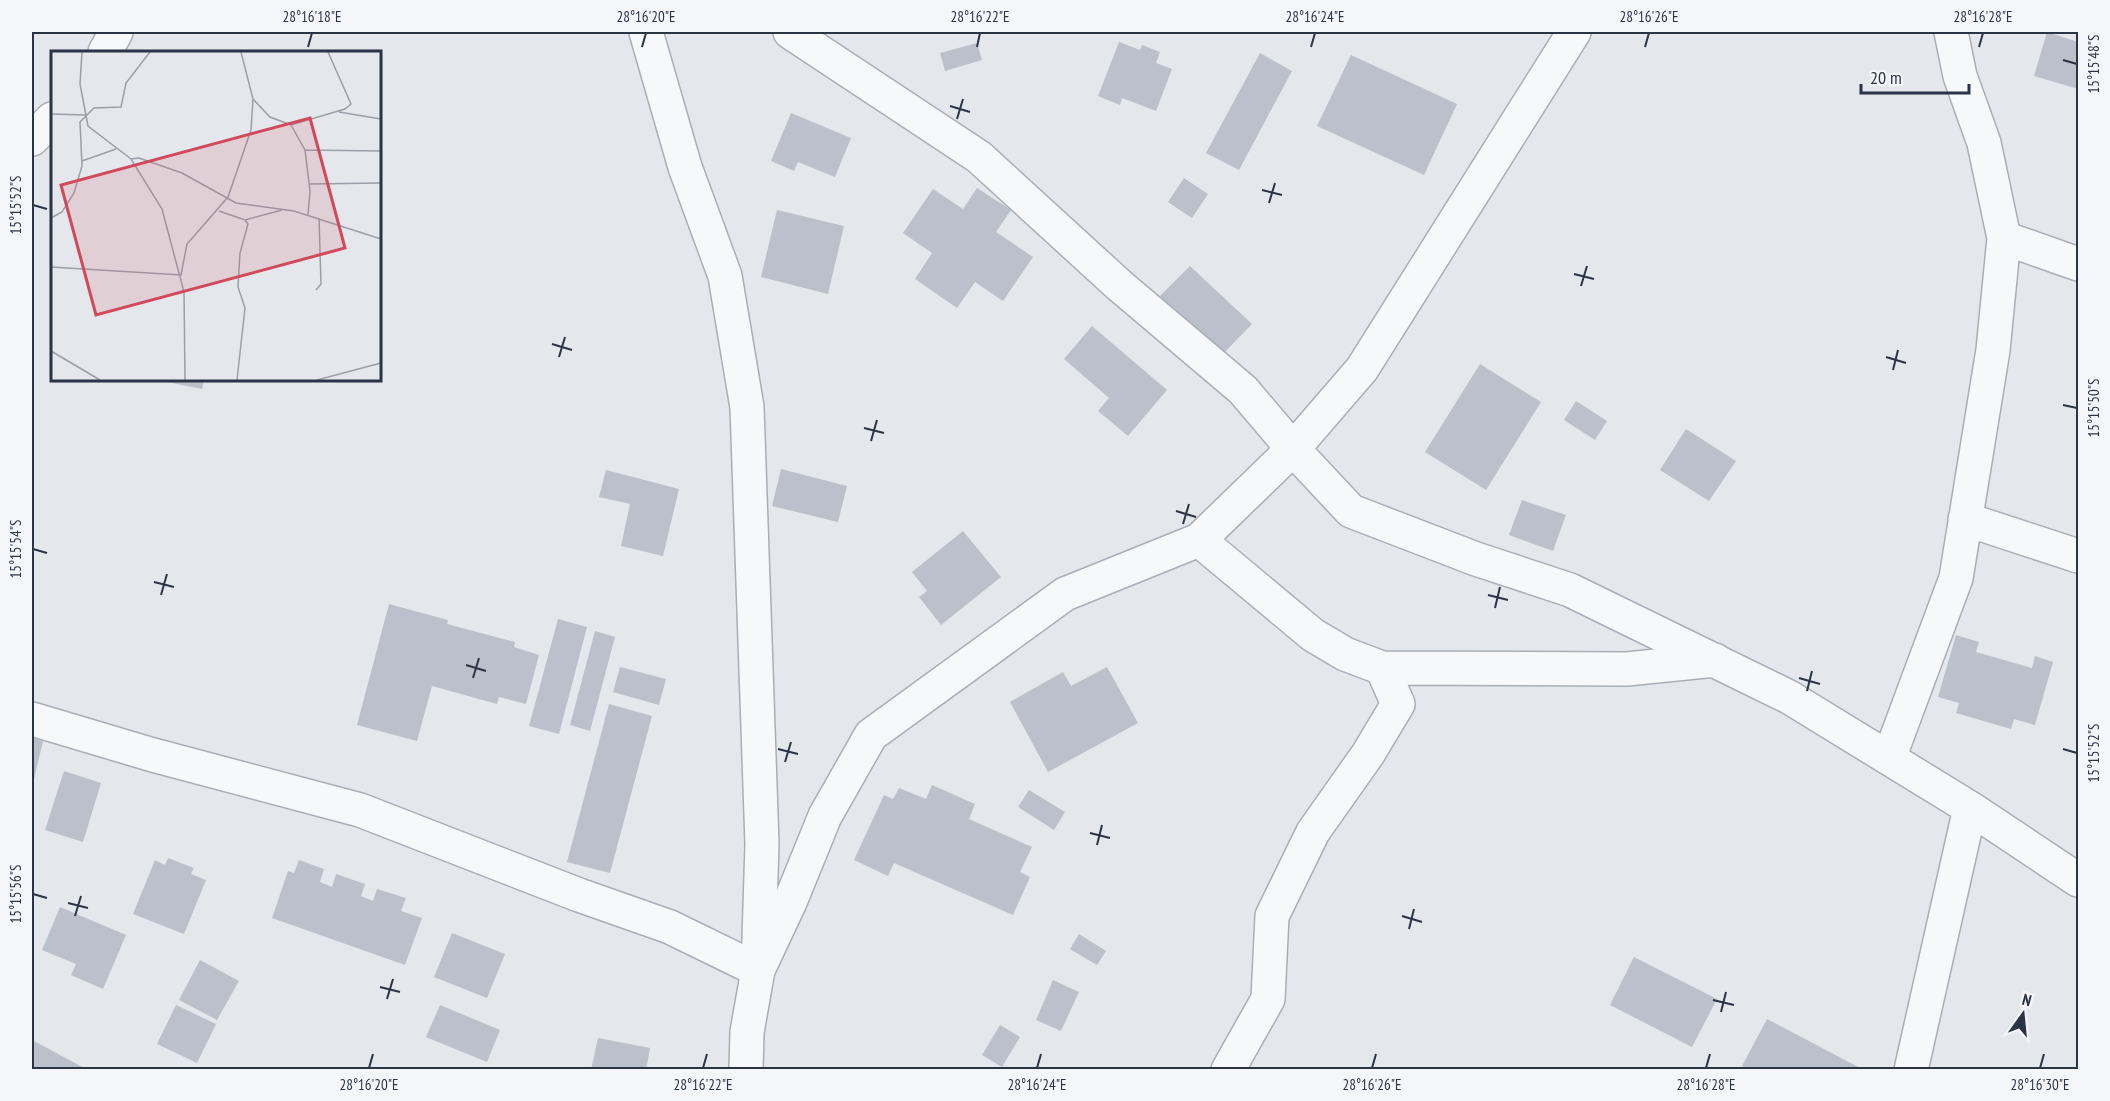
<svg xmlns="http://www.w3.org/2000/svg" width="2110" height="1101" font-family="'PT Sans Narrow',sans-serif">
<rect width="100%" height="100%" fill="#e4e7ec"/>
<!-- building -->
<path fill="#bbc0ca" d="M 2047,32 L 2078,42 L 2078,89 L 2034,76 Z
M 1119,42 L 1140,50 L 1142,45 L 1160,52 L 1156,63 L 1172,69 L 1156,111 L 1122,98 L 1120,105 L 1098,96 Z
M 977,43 L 982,60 L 945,71 L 940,53 Z
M 1260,53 L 1292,71 L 1239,170 L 1206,153 Z
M 1351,55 L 1457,104 L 1424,175 L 1317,126 Z
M 791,113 L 851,138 L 835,177 L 798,162 L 794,171 L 771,161 Z
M 1184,178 L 1208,194 L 1192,218 L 1168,202 Z
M 977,188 L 1011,210 L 996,232 L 1033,257 L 1003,301 L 975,282 L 957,308 L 915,279 L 932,253 L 903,233 L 933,189 L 963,209 Z
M 777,210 L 844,226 L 828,294 L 761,277 Z
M 1190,266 L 1252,324 L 1222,355 L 1160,296 Z
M 1092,326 L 1167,390 L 1128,436 L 1098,411 L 1109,398 L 1064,359 Z
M 1480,364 L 1541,402 L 1486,490 L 1425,452 Z
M 157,380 L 204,380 L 202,389 Z
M 1576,401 L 1607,421 L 1595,440 L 1564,420 Z
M 1686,429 L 1736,461 L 1709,501 L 1660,470 Z
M 781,469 L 847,486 L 838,522 L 772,506 Z
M 606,470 L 679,489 L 663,556 L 621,546 L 630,504 L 599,497 Z
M 1522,500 L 1566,515 L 1553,551 L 1509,535 Z
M 963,531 L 1001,577 L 941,625 L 919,597 L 927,591 L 912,572 Z
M 389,604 L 448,620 L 447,624 L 515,642 L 514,647 L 539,655 L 526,704 L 499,697 L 497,704 L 432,686 L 417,741 L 357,725 Z
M 558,619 L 587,627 L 559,734 L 529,726 Z
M 595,631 L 615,637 L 590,731 L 570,725 Z
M 1956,635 L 1979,642 L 1976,652 L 2032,668 L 2035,656 L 2053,662 L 2035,725 L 2014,719 L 2011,729 L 1956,713 L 1959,703 L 1938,697 Z
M 620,667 L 666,679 L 659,705 L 613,692 Z
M 1107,667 L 1138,723 L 1048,772 L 1010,702 L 1063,672 L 1071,686 Z
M 609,704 L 652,716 L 610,873 L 567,862 Z
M 32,738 L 43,741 L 32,788 Z
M 64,771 L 101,783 L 83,842 L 45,830 Z
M 932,785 L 975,804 L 969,819 L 1032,847 L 1020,872 L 1030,877 L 1013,915 L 894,863 L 888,876 L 854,860 L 884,795 L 893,799 L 899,788 L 926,799 Z
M 1029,790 L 1065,812 L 1054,830 L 1018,807 Z
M 168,858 L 194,868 L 191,874 L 206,880 L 184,934 L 133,914 L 155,860 L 165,865 Z
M 299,860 L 324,869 L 320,882 L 332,887 L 336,874 L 365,884 L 361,896 L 373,901 L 377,889 L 406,898 L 401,911 L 422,918 L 405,965 L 272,918 L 288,871 L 294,873 Z
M 60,907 L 126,935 L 103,989 L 71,975 L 76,964 L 42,950 Z
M 452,933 L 505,954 L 487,998 L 434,977 Z
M 1079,934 L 1106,951 L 1097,965 L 1070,949 Z
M 1634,957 L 1717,999 L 1692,1047 L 1610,1005 Z
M 200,960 L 239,981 L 217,1020 L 179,1000 Z
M 1053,980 L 1079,992 L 1061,1031 L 1036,1020 Z
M 176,1005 L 216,1024 L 197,1063 L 157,1044 Z
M 440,1005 L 500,1030 L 487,1062 L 426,1037 Z
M 1767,1019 L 1864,1070 L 1750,1070 L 1742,1066 Z
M 1000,1025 L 1020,1037 L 1002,1067 L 982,1055 Z
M 598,1038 L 650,1048 L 646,1070 L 591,1070 Z
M 32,1040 L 88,1070 L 32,1070 Z"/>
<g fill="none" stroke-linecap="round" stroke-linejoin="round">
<!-- minor casing -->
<g stroke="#a9aeb7" stroke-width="36">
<path id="minor" d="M 646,32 L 685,167 L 725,276 L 747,407 L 762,844 L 758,970 L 747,1032 L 746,1070
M 790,32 L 979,157 L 1119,285 L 1243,390 L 1293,449 L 1351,511 L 1476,559 L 1570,590 L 1789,697 L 1970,808 L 2078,880
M 105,52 L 116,32
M 32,139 L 52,119
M 2004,238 L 2078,264
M 1965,519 L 2078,556
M 1199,540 L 1313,635 L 1345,654 L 1382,668 L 1627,669 L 1715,660
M 32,719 L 153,755 L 360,810 L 579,895 L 670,927 L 758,970 L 790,902 L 825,816 L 871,735 L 1065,594 L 1199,540 L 1293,449 L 1362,369 L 1574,32
M 1889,758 L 1956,578 L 1993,350 L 2004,238 L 1984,143 L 1960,76 L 1951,32
M 1228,1070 L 1268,999 L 1272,916 L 1313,832 L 1368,754 L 1398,704 L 1382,668
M 1911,1070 L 1970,808"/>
</g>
<!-- minor -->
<use href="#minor" stroke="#f7f8fa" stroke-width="33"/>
</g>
<!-- ticks -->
<path fill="none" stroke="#2b3445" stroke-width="2" d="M 308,47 L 312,33M 642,47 L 646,33M 977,47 L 980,33M 1311,47 L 1315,33M 1645,47 L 1649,33M 1979,47 L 1983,33M 2063,60 L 2077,64M 950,106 L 970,112M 957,119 L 963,99M 1262,190 L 1282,195M 1269,203 L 1275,183M 33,205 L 47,209M 1574,274 L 1594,279M 1581,286 L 1587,266M 552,344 L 572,350M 559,357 L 565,337M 1886,357 L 1906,363M 1893,370 L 1898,350M 2063,405 L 2077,408M 864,428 L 884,433M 871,441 L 877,420M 1176,511 L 1196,517M 1183,524 L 1189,504M 33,549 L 47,553M 154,582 L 174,587M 161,595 L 167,574M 1488,595 L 1508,600M 1495,608 L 1500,587M 466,665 L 486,671M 473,678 L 479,658M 1799,678 L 1820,684M 1807,691 L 1812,671M 778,749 L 798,754M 2063,749 L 2077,753M 785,762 L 791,742M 1090,833 L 1110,838M 1097,845 L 1102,825M 33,894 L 47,898M 68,903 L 88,908M 75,916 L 81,896M 1402,916 L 1422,922M 1409,929 L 1414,909M 380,987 L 400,992M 387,999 L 393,979M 1713,1000 L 1734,1005M 1721,1012 L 1726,992M 369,1068 L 373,1054M 703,1068 L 707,1054M 1037,1068 L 1041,1054M 1372,1068 L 1376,1054M 1706,1068 L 1710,1054M 2040,1068 L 2044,1054"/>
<!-- overview -->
<g transform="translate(51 51)">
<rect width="330" height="330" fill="#e4e7ec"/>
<path fill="none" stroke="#9a9fa9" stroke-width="1.5" d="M 31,1 L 29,33 L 37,75 L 80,108 L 111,158 L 133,241 L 134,329M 202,48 L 219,66 L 240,74 L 294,58 L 300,53 L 277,1M 288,61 L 330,68M 0,63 L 34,64M 240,74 L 254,99 L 259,140 L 257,164M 254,99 L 330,100M 80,108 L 88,107 L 131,122 L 185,152 L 243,160 L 330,188M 31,110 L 65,98M 258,133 L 330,132M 168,160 L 194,169 L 231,159M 0,167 L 11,161 L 23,142 L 31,115 L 29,71 L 43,57 L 70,56 L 75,32 L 99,1M 0,216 L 130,224 L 136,193 L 177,146 L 200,79 L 202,48 L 190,1M 265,239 L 270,233 L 268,167M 0,300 L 49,329M 186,329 L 194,257 L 187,236 L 189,202 L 197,173 L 194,169M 266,329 L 330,312"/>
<path fill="#d1495b" fill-opacity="0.15" stroke="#d1495b" stroke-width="3" d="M 259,67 L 294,197 L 45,264 L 10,134 Z"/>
<rect width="330" height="330" fill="none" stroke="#2b3445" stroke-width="3"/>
</g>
<!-- border -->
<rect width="2110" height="1101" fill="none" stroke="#f4f6f9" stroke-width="66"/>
<!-- north arrow -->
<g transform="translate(2023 1014) rotate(15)" stroke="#f4f6f9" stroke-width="4.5" paint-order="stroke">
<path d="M0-4.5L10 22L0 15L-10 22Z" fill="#2b3445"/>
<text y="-9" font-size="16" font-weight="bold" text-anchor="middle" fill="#2b3445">N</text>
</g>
<!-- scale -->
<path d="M1861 84v9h108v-9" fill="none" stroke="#2b3445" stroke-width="3"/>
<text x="1870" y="84" font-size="18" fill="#2b3445" stroke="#f4f6f9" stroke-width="4.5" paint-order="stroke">20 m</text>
<rect x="33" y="33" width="2044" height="1035" fill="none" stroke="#2b3445" stroke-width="2"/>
<g font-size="15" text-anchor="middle" fill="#2b3445">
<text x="312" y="22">28°16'18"E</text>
<text x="646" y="22">28°16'20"E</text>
<text x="980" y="22">28°16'22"E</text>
<text x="1315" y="22">28°16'24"E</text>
<text x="1649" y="22">28°16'26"E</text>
<text x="1983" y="22">28°16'28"E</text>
<text transform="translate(2094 64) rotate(-90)" y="5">15°15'48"S</text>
<text transform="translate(16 205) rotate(-90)" y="5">15°15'52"S</text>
<text transform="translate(2094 408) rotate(-90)" y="5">15°15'50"S</text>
<text transform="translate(16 549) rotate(-90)" y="5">15°15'54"S</text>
<text transform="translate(2094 753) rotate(-90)" y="5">15°15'52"S</text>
<text transform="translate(16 894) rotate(-90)" y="5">15°15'56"S</text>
<text x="369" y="1090">28°16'20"E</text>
<text x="703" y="1090">28°16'22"E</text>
<text x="1037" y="1090">28°16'24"E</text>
<text x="1372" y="1090">28°16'26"E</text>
<text x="1706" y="1090">28°16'28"E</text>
<text x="2040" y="1090">28°16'30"E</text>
</g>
</svg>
